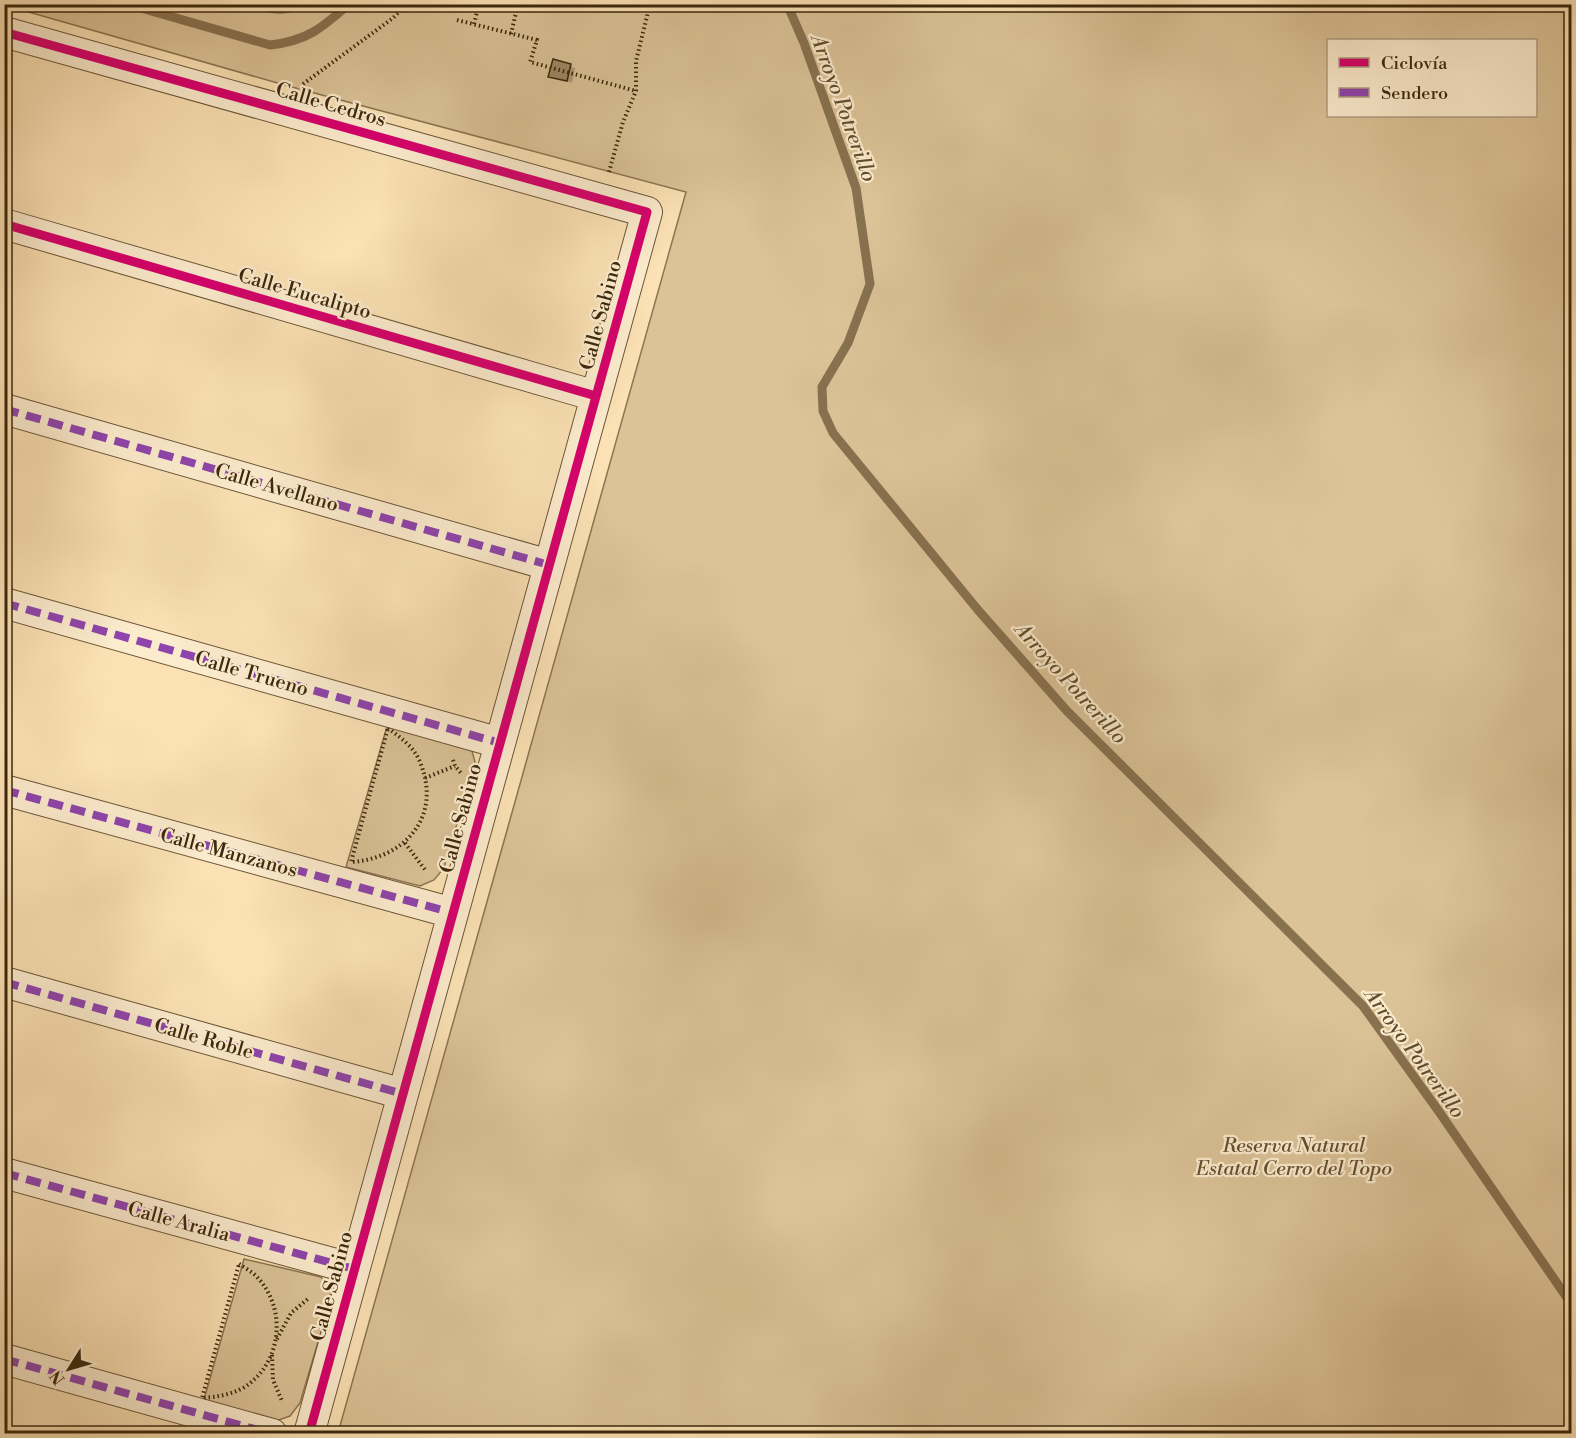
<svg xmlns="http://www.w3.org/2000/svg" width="1576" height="1438" font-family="'Libre Bodoni',serif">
<rect width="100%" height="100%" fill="#fbe1b4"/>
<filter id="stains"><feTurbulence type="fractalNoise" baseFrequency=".00333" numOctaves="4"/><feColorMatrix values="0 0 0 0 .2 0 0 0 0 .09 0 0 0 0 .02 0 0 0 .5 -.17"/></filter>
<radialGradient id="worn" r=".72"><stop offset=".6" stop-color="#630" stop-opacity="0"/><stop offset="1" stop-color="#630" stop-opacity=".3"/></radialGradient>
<!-- green -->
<path fill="#dbc297" stroke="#8c7552" stroke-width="1.5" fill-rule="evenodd" d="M 238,4 C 263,11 286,20 308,4 L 1571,5 L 1571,1433 L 338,1433 L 686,192 L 288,86 L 4,5 ZM 1328,40 L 1536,40 L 1536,116 L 1328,116 Z
M 388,723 L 471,747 L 475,762 L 444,868 L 434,880 L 420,886 L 346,867 Z
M 244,1259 L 321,1277 L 330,1289 L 331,1298 L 300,1403 L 290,1416 L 276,1421 L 203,1403 Z"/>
<!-- shadow -->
<path fill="#0003" d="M 554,61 L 575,68 L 572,83 L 550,76 Z"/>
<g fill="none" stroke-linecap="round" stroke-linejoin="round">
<!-- stream -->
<path stroke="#88714f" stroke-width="9" d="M 127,4 L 270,45 C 307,41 322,28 349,4
M 787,4 L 804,43 L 856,188 L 870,284 L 848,343 L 822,387 L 823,411 L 833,433 L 978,610 L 1067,711 L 1363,1006 L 1440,1113 L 1572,1305"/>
</g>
<!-- building -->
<path fill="#9f8863" stroke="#3c280c" stroke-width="1.5" d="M 553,59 L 571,64 L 567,81 L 548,77 Z"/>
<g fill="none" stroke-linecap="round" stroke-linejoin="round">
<!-- minor casing -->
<g stroke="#6c5636" stroke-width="32">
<path id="minor" d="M 4,32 L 647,212 L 309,1434
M 4,224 L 596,396
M 4,409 L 549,565
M 4,603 L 500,743
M 4,790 L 453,913
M 4,982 L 403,1094
M 4,1173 L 354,1269
M 4,1359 L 272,1434"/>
</g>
<!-- path -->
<path stroke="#3c280c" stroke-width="4" stroke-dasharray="1.5 3" stroke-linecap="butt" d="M 457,20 L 537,40 L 530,62 L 636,91
M 474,24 L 479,4
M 511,34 L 518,4
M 303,84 L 393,18 L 407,4
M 609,172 L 623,122 L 636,91 L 636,61 L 650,4
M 388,728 C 401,738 414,747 420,762 C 443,817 404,859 351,862 Z
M 453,760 L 455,766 L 461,773
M 425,778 L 455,766
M 405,843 L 426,871
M 239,1264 C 245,1268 253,1272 258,1278 C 288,1311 281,1365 243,1388 C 230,1395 216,1397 202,1398 Z
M 277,1339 L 291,1313 L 309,1298
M 272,1355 L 273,1380 L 282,1401"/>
<!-- minor -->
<use href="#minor" stroke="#fcecce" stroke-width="30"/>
<!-- quiet -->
<path stroke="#8e44ad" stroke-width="8" stroke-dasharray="15 8" stroke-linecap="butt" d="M 4,409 L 549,565
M 4,603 L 500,743
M 4,790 L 453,913
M 4,982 L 403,1094
M 4,1173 L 354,1269
M 4,1359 L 272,1434"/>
<!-- cycleway casing -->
<g stroke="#fcecce" stroke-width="13">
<path id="cycleway" d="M 4,32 L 647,212 L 309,1434
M 4,224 L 596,396"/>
</g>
<!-- cycleway -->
<use href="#cycleway" stroke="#d6006c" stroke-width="9"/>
</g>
<g text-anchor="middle" stroke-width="4.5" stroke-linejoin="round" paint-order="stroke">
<!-- street labels -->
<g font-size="20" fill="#3c280c" stroke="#fcecce">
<text transform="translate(331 104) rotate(16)" y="7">Calle Cedros</text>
<text transform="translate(305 293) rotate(16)" y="7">Calle Eucalipto</text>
<text transform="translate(600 315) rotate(-75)" y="7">Calle Sabino</text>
<text transform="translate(277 487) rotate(16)" y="7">Calle Avellano</text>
<text transform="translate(252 673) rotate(16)" y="7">Calle Trueno</text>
<text transform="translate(460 818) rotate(-75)" y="7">Calle Sabino</text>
<text transform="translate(229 852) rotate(15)" y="7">Calle Manzanos</text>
<text transform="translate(204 1038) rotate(16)" y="7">Calle Roble</text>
<text transform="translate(179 1221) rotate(15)" y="7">Calle Aralia</text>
<text transform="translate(331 1286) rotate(-75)" y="7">Calle Sabino</text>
</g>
<!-- park labels -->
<g font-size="20" font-style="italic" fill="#644e2f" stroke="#fcecce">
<text x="1294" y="1152">Reserva Natural<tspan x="1294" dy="23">Estatal Cerro del Topo</tspan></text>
</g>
<!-- water labels -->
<g font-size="21" font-style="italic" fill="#624d2d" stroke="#fcecce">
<text transform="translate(844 108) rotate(70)" y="7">Arroyo Potrerillo</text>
<text transform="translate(1071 683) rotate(48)" y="7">Arroyo Potrerillo</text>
<text transform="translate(1415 1053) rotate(54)" y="7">Arroyo Potrerillo</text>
</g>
</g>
<!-- margin -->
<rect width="1576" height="1438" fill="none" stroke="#fbe1b4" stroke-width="24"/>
<rect x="6" y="6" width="1564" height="1426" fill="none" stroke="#3c280c" stroke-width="3"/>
<rect x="12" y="12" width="1552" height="1414" fill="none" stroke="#3c280c" stroke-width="1.5"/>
<!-- legend -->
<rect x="1327" y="39" width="210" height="78" fill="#fcecce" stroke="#af9e80" stroke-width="1.5"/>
<rect x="1339" y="58" width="30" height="9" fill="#d6006c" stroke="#af9e80" stroke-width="1.5"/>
<text x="1381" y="69" font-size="18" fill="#3c280c">Ciclovía</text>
<rect x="1339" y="88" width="30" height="9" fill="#8e44ad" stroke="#af9e80" stroke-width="1.5"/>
<text x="1381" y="99" font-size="18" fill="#3c280c">Sendero</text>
<!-- north arrow -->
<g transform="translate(69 1369) rotate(233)" stroke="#fcecce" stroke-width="4.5" paint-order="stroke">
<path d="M0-4.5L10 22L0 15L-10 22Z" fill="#3c280c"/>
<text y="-9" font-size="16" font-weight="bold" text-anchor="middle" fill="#3c280c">N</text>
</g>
<rect width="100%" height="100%" filter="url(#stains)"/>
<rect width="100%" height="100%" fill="url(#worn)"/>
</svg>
